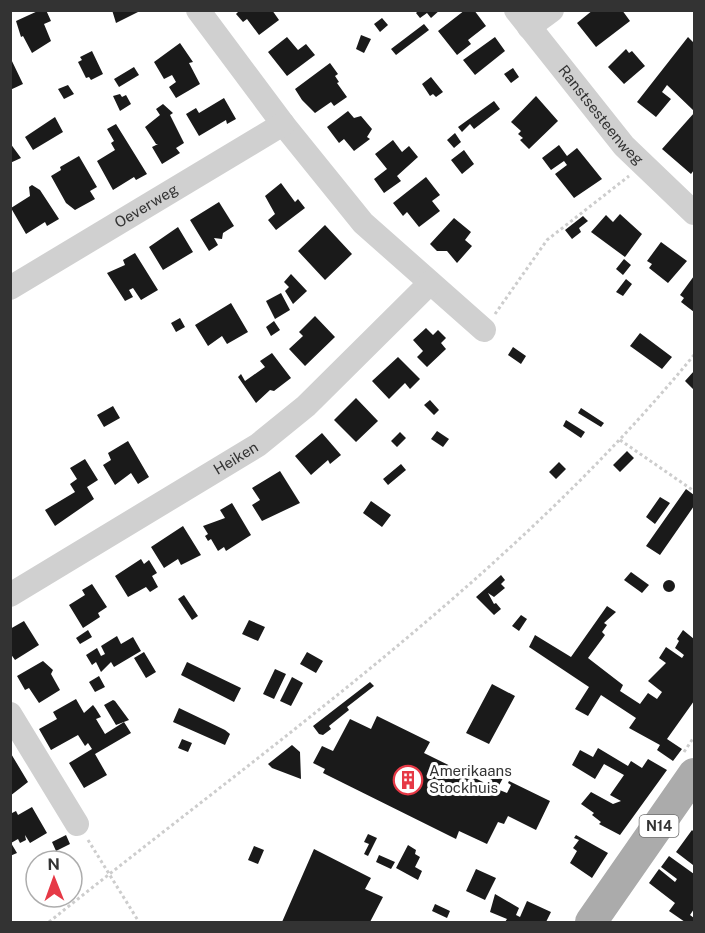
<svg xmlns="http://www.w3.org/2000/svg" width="705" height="933" font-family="'Public Sans',sans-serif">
<rect width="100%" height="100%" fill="#fff"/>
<!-- building -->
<path fill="#1a1a1a" d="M 40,10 L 46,10 L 51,21 L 44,24 L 51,41 L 32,53 L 23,36 L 21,37 L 16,21 Z
M 112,10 L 142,10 L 116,23 Z
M 240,10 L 272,10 L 279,20 L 259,35 L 247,19 L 243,22 L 236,14 Z
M 419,10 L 440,10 L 431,18 L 427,13 L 420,18 L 416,13 Z
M 465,10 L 474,10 L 486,26 L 468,40 L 471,44 L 457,55 L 438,31 Z
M 593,10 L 622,10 L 630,21 L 596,47 L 577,23 Z
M 382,18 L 388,25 L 380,32 L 374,24 Z
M 424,24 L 429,30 L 396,55 L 391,49 Z
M 361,35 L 371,39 L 364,53 L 356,49 Z
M 287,37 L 298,50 L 306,44 L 315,55 L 287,76 L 268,52 Z
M 495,37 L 505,51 L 475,75 L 463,60 Z
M 688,37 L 694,43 L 694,111 L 667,85 L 662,92 L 671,99 L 656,117 L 637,102 Z
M 180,43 L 193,62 L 189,63 L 200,84 L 176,98 L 169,87 L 176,82 L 172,75 L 164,79 L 154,62 Z
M 626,49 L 629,53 L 632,51 L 645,66 L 624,84 L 608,67 Z
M 92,51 L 103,74 L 91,80 L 89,77 L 86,78 L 78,62 L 82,60 L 80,57 Z
M 10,57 L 23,84 L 10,90 Z
M 330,63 L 338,74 L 335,76 L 339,82 L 337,83 L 347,97 L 334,106 L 331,102 L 315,113 L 302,100 L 295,89 Z
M 134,67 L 139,75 L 119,87 L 114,79 Z
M 513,68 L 519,77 L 511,83 L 504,74 Z
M 431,77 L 443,92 L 436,97 L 433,94 L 430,96 L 422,84 Z
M 68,85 L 74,94 L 64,99 L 58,89 Z
M 120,94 L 122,97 L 126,95 L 131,104 L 120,111 L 113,96 Z
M 536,96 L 558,121 L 529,149 L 520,140 L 523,138 L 518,134 L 521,131 L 511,122 Z
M 224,98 L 236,119 L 227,124 L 226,120 L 199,136 L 186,114 L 196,108 L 199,113 Z
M 494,101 L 500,109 L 474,129 L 470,124 L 462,132 L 458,127 Z
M 163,104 L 173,113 L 170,115 L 184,143 L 176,148 L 180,153 L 162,164 L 152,147 L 158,144 L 156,144 L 145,127 L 160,115 L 156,109 Z
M 348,111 L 354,118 L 361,116 L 372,129 L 367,137 L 370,139 L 354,151 L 344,139 L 339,143 L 327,127 Z
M 694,113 L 694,170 L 691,174 L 662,149 Z
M 55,117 L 63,132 L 33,150 L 25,137 Z
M 116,124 L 147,174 L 136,180 L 134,177 L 113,190 L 97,161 L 115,150 L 111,143 L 114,141 L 107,129 Z
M 455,133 L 461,142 L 454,148 L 447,140 Z
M 393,140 L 402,152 L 409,146 L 418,157 L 397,176 L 401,181 L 384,193 L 374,179 L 387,169 L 375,154 Z
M 10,143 L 21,158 L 10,163 Z
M 559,145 L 567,156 L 577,148 L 602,179 L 574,198 L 555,174 L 567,165 L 564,161 L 551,170 L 542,158 Z
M 464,150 L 474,164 L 462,174 L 451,160 Z
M 79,156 L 97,187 L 90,191 L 95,199 L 75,210 L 66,203 L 51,176 L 61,170 L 60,167 Z
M 426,177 L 440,195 L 432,201 L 440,211 L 419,227 L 407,212 L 403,216 L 393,203 Z
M 281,183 L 295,202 L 298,199 L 305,208 L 276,230 L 268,220 L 275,214 L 265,196 Z
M 32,185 L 40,190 L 59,219 L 47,226 L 45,222 L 26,234 L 11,208 L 30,196 L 29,187 Z
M 219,202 L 234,226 L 223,233 L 222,239 L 214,238 L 218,245 L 209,251 L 190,220 Z
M 620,214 L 642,234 L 625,257 L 591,232 L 606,215 L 613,222 Z
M 583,216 L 588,221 L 579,228 L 581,232 L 572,239 L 565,230 Z
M 454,218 L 471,232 L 465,240 L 472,246 L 457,263 L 447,251 L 437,251 L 430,244 Z
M 325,225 L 352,254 L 325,280 L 298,251 Z
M 178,227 L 193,252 L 163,270 L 149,247 Z
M 661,242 L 687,261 L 668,283 L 649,268 L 652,264 L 647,261 Z
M 135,253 L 158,290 L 141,300 L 133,288 L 129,290 L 133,297 L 125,301 L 107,273 L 125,265 L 123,260 Z
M 624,259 L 631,265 L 623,275 L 616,269 Z
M 291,274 L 307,291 L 293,304 L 285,291 L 289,287 L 284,282 Z
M 694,276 L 694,312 L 681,302 L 684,298 L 680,295 Z
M 626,279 L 632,284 L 623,296 L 616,292 Z
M 281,293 L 290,310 L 275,319 L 266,301 Z
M 231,303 L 248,332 L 227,344 L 222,336 L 208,346 L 195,325 Z
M 315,316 L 335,337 L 305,366 L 289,349 L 303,336 L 299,332 Z
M 180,318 L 185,327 L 176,332 L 171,323 Z
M 274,321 L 280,330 L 271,336 L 266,327 Z
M 426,328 L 433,335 L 438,330 L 446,338 L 441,343 L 446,349 L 427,367 L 417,357 L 423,351 L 413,340 Z
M 640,333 L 672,357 L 662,369 L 630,346 Z
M 513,347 L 526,356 L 521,364 L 508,355 Z
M 272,353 L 291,378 L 274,391 L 270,390 L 256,403 L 238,377 L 241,374 L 245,381 L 265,367 L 260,361 Z
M 398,357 L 420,379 L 410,389 L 405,383 L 389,399 L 372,381 Z
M 694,371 L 694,390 L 685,381 Z
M 356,398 L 378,421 L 356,442 L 334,420 Z
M 430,400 L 439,410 L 434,415 L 424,405 Z
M 113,406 L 120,418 L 104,427 L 97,415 Z
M 581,408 L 604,423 L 601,427 L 578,413 Z
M 566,420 L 585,432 L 581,438 L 563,426 Z
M 437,431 L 449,439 L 443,447 L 431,439 Z
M 400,432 L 406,438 L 397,447 L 391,441 Z
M 322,433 L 341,455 L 330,464 L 328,460 L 311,475 L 295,456 Z
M 128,441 L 149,477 L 138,484 L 131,473 L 115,485 L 103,465 L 111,460 L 108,453 Z
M 627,451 L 634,458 L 620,472 L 613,465 Z
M 85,459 L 98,480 L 87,487 L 94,499 L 55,526 L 45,510 L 75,492 L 70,484 L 77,479 L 70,468 Z
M 559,462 L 566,469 L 556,479 L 549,472 Z
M 401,464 L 406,470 L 388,485 L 383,479 Z
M 280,471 L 300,503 L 262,521 L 252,505 L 260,500 L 252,488 Z
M 686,489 L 694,495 L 694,506 L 660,555 L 646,546 Z
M 660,497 L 670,503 L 655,524 L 646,517 Z
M 371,501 L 391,515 L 382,527 L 363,513 Z
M 232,503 L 251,535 L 226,551 L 224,547 L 218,551 L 211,539 L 208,541 L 205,536 L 208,534 L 203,526 L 225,518 L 220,510 Z
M 183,526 L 201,555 L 181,565 L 178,559 L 164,568 L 151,547 Z
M 141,559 L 144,564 L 149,560 L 157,573 L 152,576 L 158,587 L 150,592 L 146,587 L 128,597 L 115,576 Z
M 631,572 L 649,585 L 642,593 L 624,580 Z
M 501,575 L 505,580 L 501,584 L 505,588 L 494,597 L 488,593 L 494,604 L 496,603 L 501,609 L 494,615 L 476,597 Z
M663 586a6 6 0 1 1 12 0a6 6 0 1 1-12 0Z
M 92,584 L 107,607 L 98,613 L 100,617 L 83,628 L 69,605 L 85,595 L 82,590 Z
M 184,595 L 198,616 L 192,620 L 178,599 Z
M 607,606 L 616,612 L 604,623 L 607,625 L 602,632 L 605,635 L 588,658 L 623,685 L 620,691 L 640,704 L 648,693 L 657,699 L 662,692 L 648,681 L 666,663 L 659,658 L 666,647 L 682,658 L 684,655 L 675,648 L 679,641 L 677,639 L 683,630 L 694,639 L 694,701 L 667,739 L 682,749 L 673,761 L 657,750 L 660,745 L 629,728 L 636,718 L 601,695 L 588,716 L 575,709 L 589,687 L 529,647 L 535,635 L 571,657 Z
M 521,615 L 527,619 L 519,631 L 512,626 Z
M 249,620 L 265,627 L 258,641 L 242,634 Z
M 24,621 L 39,645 L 15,660 L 10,653 L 10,629 Z
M 88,630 L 92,637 L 80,644 L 76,638 Z
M 117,636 L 121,644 L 133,637 L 141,651 L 114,667 L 111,662 L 101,672 L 96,662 L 92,665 L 86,655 L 97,648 L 101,656 L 105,654 L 101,646 Z
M 144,652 L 156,672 L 146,678 L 134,658 Z
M 307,652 L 323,661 L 316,673 L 300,664 Z
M 43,661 L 53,670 L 51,674 L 60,690 L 39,703 L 29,688 L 25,690 L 17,676 Z
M 187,662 L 241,688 L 234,702 L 181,675 Z
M 275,669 L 286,674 L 274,699 L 263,694 Z
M 99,676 L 105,687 L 95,692 L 89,682 Z
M 292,677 L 303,683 L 291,706 L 280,701 Z
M 370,682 L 374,686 L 347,707 L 349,710 L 329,726 L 331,729 L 323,735 L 319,734 L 313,726 Z
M 492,684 L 515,696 L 489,744 L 466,733 Z
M 76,699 L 84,713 L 93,705 L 96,709 L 101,717 L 96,719 L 105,734 L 124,722 L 131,733 L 95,754 L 107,775 L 84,788 L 69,763 L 92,749 L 88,743 L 85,746 L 78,735 L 51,750 L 39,729 L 57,719 L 53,712 Z
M 113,700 L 115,701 L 129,720 L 116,725 L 104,705 Z
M 179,708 L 225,730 L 230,734 L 225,745 L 173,722 Z
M 377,716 L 430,742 L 424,753 L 487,784 L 490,778 L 484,775 L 487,770 L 503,778 L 497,789 L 507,793 L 511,785 L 508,783 L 509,781 L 550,801 L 536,830 L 508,816 L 504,824 L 498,822 L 487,844 L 459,831 L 456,839 L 323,773 L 325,769 L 313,763 L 322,746 L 333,751 L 350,719 L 371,729 Z
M 182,739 L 192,743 L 188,752 L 178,748 Z
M 292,745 L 300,752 L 301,779 L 272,768 L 268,764 Z
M 598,748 L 628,766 L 631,761 L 642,768 L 648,759 L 667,770 L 620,835 L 599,824 L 601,822 L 592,815 L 594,813 L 581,804 L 591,792 L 613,804 L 621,801 L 610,795 L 624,775 L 604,764 L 595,779 L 572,765 L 580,750 L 593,757 Z
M 10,752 L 28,782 L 10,796 Z
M 32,807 L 47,833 L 30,843 L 25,835 L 26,840 L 20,843 L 18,839 L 11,843 L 17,853 L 10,856 L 10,814 L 16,811 L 18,815 Z
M 692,830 L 694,832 L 693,865 L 676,852 Z
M 368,834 L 377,838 L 368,856 L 364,854 L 369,844 L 364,842 Z
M 66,835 L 70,844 L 56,851 L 52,842 Z
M 576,835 L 608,853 L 592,878 L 570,863 L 577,851 L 573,848 L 579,840 L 574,838 Z
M 408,845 L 416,850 L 415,854 L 420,857 L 415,867 L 422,871 L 418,880 L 396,868 Z
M 254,846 L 264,850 L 258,864 L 248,860 Z
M 314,849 L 371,878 L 365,889 L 383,897 L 370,922 L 282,922 Z
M 379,855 L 395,862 L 391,869 L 376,862 Z
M 669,856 L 694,874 L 694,909 L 690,915 L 694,918 L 694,922 L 685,922 L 669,911 L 675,903 L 649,883 L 659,869 L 675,882 L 677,879 L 661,867 Z
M 476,869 L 496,878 L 485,900 L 466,891 Z
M 495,894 L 519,908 L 516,915 L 520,917 L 527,901 L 551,912 L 546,922 L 505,922 L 507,919 L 490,912 Z
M 435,904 L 450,911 L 447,918 L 432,911 Z"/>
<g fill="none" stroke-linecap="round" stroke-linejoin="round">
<!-- path -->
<path stroke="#cdcdcd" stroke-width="3" stroke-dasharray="3 3" stroke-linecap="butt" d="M 495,314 L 547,240 L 629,176
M 620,440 L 694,491
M 684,752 L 694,737
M 88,840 L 139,922
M 49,922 C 272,743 512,577 694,355"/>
<!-- minor -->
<g stroke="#d0d0d0" stroke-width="24">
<path d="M 198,10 L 283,124 L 363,223 L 484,330"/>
<path id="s1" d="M 516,10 L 624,146 L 694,213"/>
<path d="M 529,27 L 552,10"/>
<path id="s2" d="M 10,288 L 283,124"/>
<path id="s3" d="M 10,595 L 258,445 L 306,406 L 430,283"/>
<path d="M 10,714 L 77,824"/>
</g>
<!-- major -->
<path stroke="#ababab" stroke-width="32" d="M 591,922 L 694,774"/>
</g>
<!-- icons -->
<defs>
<g id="building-ring" transform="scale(1.5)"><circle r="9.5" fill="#fff" stroke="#e63946" stroke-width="1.5"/><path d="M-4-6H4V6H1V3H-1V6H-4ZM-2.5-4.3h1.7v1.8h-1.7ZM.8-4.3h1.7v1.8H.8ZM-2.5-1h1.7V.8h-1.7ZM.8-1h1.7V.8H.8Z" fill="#e63946"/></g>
</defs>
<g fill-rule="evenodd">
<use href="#building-ring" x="408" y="780"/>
</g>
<g text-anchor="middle" stroke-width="6" stroke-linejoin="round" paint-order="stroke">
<!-- shield labels -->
<rect fill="#fff" stroke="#707070" stroke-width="1.5" x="639.5" y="815" width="39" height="22" rx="4.5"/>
<g font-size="14" font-weight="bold" fill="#333">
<text x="659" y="831">N14</text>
</g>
<!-- street labels -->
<g font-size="15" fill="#333" stroke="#fff">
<text dy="5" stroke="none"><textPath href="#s1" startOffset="135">Ranstsesteenweg</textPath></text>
<text dy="5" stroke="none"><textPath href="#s2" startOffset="159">Oeverweg</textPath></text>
<text dy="5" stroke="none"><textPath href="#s3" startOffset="264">Heiken</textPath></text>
</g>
<!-- poi labels -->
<g font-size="15" fill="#333" stroke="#fff" text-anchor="start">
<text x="429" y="776">Amerikaans<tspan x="429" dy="17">Stockhuis</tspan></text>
</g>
</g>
<!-- border -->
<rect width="705" height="933" fill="none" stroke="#333333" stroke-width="24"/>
<!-- north arrow -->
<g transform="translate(54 879) rotate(359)"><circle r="28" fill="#ffffff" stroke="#adadad" stroke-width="1.5"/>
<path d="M0-4.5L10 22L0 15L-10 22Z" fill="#e63946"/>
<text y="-9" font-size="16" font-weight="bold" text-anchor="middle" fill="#333333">N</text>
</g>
</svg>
